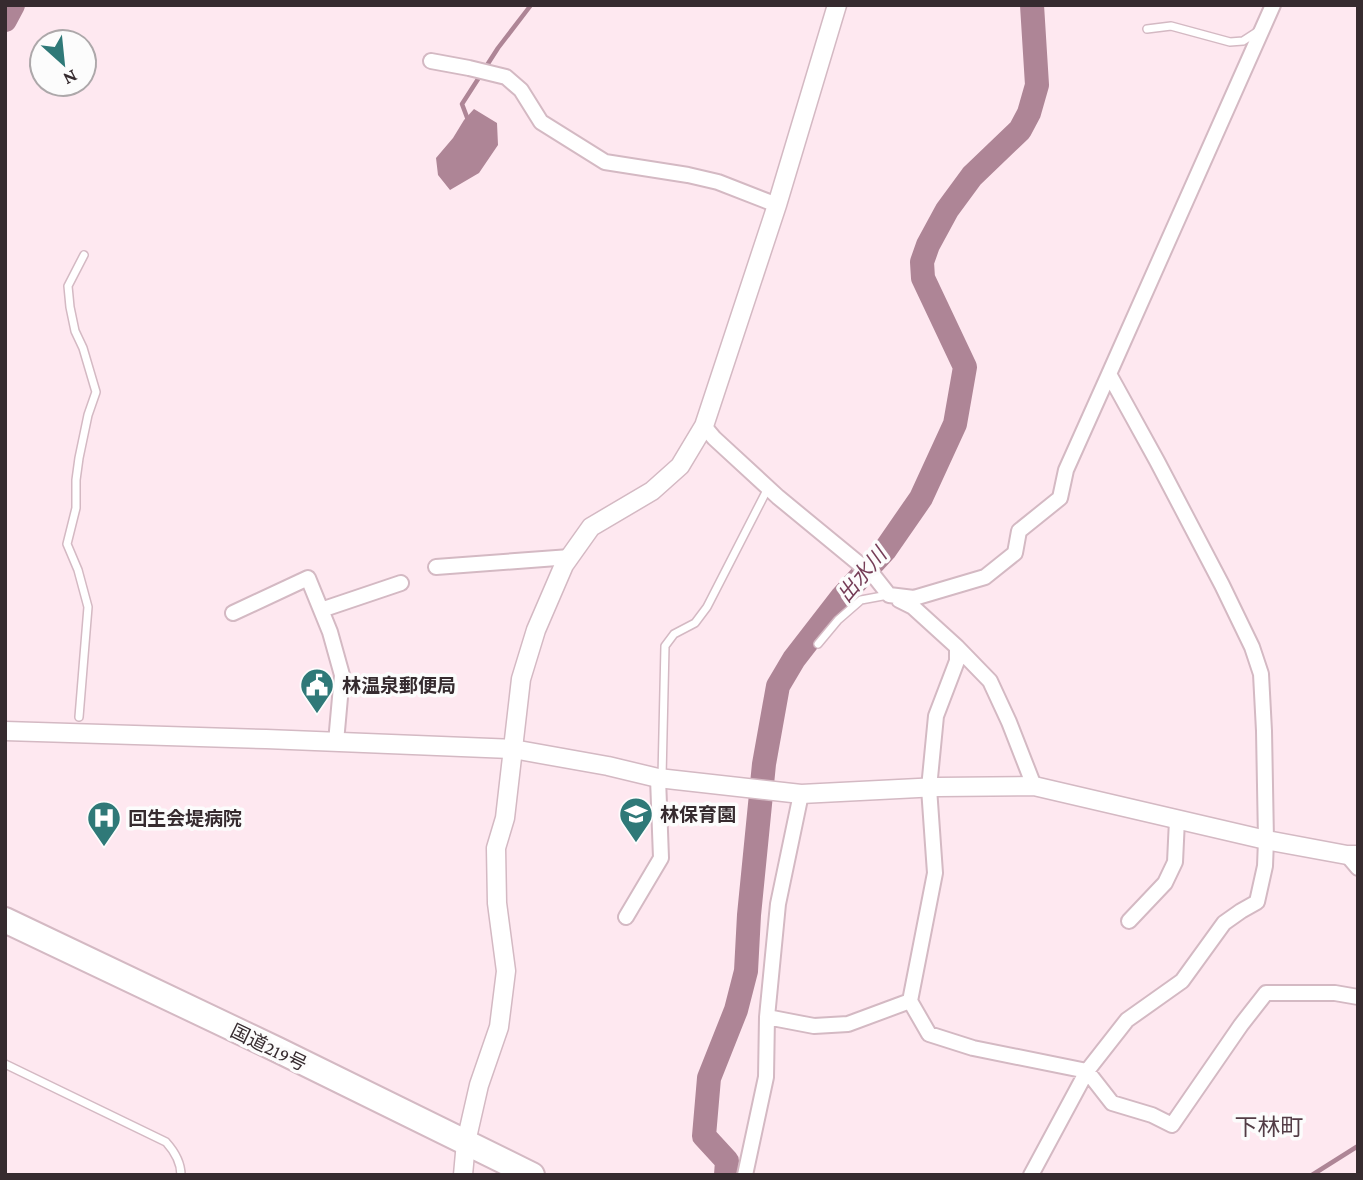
<svg xmlns="http://www.w3.org/2000/svg" width="1363" height="1180" font-family="'Crimson Pro','Noto Sans JP',serif">
<rect width="100%" height="100%" fill="#fee8f0"/>
<!-- water -->
<path fill="#ae8596" d="M 474,109 L 497,123 L 498,145 L 479,173 L 450,190 L 438,175 L 436,158 L 453,138 L 464,120 Z"/>
<g fill="none" stroke-linecap="round" stroke-linejoin="round">
<!-- stream -->
<path stroke="#ae8596" stroke-width="4.5" d="M 468,120 L 462,104 L 498,48 L 531,5
M 1312,1175 L 1358,1146"/>
<!-- river -->
<path stroke="#ae8596" stroke-width="24" d="M 5,20 L 13,5
M 726,1175 L 727,1161 L 704,1136 L 709,1078 L 736,1010 L 746,971 L 749,915 L 764,764 L 778,686 L 794,659 L 842,597 L 885,550 L 921,498 L 955,424 L 965,367 L 923,278 L 922,262 L 928,245 L 947,210 L 972,176 L 1020,130 L 1029,113 L 1037,85 L 1032,5"/>
<!-- service casing -->
<g stroke="#d4b9c3" stroke-width="10">
<path id="service" d="M 1147,29 L 1171,26 L 1230,42 L 1243,41 L 1260,30
M 818,644 L 838,620 L 861,600 L 888,595
M 79,717 L 88,607 L 78,570 L 67,544 L 76,508 L 76,480 L 79,458 L 88,415 L 96,392 L 83,348 L 75,331 L 70,307 L 68,286 L 84,255
M 662,777 L 665,646 L 674,634 L 695,623 L 707,607 L 768,488
M 5,1064 L 166,1142 C 175,1152 181,1162 181,1175"/>
</g>
<!-- minor casing -->
<g stroke="#d4b9c3" stroke-width="18">
<path id="minor" d="M 431,61 L 469,68 L 506,77 L 521,90 L 541,122 L 605,162 L 688,175 L 718,182 L 777,205
M 704,426 L 714,438 L 778,497 L 874,576 L 889,595 L 914,598 L 985,577 L 1015,553 L 1019,531 L 1060,498 L 1066,470 L 1109,374
M 436,567 L 570,557
M 899,600 L 913,607 L 957,647 L 990,681 L 1009,722 L 1034,786
M 321,610 L 401,583
M 233,613 L 308,578 L 330,632 L 342,675 L 336,742
M 1347,855 L 1358,868
M 626,917 L 661,858 L 658,778
M 1129,921 L 1165,883 L 1175,862 L 1177,820
M 910,1001 L 935,873 L 929,788 L 936,716 L 957,661 L 957,647
M 767,1017 L 814,1026 L 848,1024 L 910,1001 L 929,1034 L 973,1048 L 1087,1071 L 1112,1103 L 1152,1115 L 1172,1125 L 1241,1025 L 1266,993 L 1335,993 L 1358,997
M 745,1175 L 766,1077 L 767,1017 L 778,904 L 801,794
M 1031,1175 L 1087,1071 L 1127,1020 L 1182,981 L 1224,923 L 1241,911 L 1257,902 L 1265,866 L 1266,840 L 1264,731 L 1261,674 L 1252,647 L 1222,585 L 1157,461 L 1109,374 L 1273,5"/>
</g>
<!-- tertiary casing -->
<g stroke="#d4b9c3" stroke-width="21">
<path id="tertiary" d="M 5,731 L 266,739 L 513,749 L 608,766 L 658,778 L 801,794 L 938,787 L 1034,786 L 1266,840 L 1347,855 L 1358,855
M 463,1175 L 466,1142 L 479,1085 L 499,1027 L 506,971 L 497,903 L 496,848 L 505,818 L 521,679 L 536,630 L 564,565 L 591,527 L 652,491 L 680,466 L 704,426 L 777,205 L 837,5"/>
</g>
<!-- trunk casing -->
<g stroke="#d4b9c3" stroke-width="28">
<path id="trunk" d="M 5,920 L 278,1050 L 532,1175"/>
</g>
<!-- service -->
<use href="#service" stroke="#fff" stroke-width="7"/>
<!-- minor -->
<use href="#minor" stroke="#fff" stroke-width="14"/>
<!-- tertiary -->
<use href="#tertiary" stroke="#fff" stroke-width="18"/>
<!-- trunk -->
<use href="#trunk" stroke="#fff" stroke-width="24"/>
</g>
<!-- icons -->
<defs>
<g id="civic-pin" transform="scale(1.75)"><path d="M0 17L-7.5 6A9.5 9.5 0 1 1 7.5 6Z" fill="#2f7978" stroke="#fcfcfc"/><path d="M-.6-6.5H3V-4.5H.6V-3L4-1V1h2V6H-6V1h2V-1L-.6-3ZM-1.2 2.5V6h2.4V2.5Z" fill="#fff"/></g>
<g id="school-pin" transform="scale(1.75)"><path d="M0 17L-7.5 6A9.5 9.5 0 1 1 7.5 6Z" fill="#2f7978" stroke="#fcfcfc"/><path d="M0-5L7-2L0 1L-7-2ZM-4 1L0 2.5L4 1V4Q0 6-4 4Z" fill="#fff"/></g>
<g id="hospital-pin" transform="scale(1.75)"><path d="M0 17L-7.5 6A9.5 9.5 0 1 1 7.5 6Z" fill="#2f7978" stroke="#fcfcfc"/><path d="M-5-5h3v3.5h4V-5h3V5h-3V1.5h-4V5h-3Z" fill="#fff"/></g>
</defs>
<g fill-rule="evenodd">
<use href="#civic-pin" x="317" y="685"/>
<use href="#school-pin" x="636" y="814"/>
<use href="#hospital-pin" x="104" y="818"/>
</g>
<g text-anchor="middle" stroke-width="7" stroke-linejoin="round" paint-order="stroke">
<!-- poi labels -->
<g font-size="19" font-weight="bold" fill="#362b2f" stroke="#fcfcfc" text-anchor="start">
<text x="342" y="692">林温泉郵便局</text>
<text x="660" y="821">林保育園</text>
<text x="128" y="825">回生会堤病院</text>
</g>
<!-- street labels -->
<g font-size="19" fill="#362b2f" stroke="#fcfcfc">
<text transform="translate(269 1047) rotate(26)" y="7">国道219号</text>
</g>
<!-- water labels -->
<g font-size="21" font-style="italic" fill="#753d57" stroke="#fcfcfc">
<text transform="translate(862 575) rotate(-50)" y="7">出水川</text>
</g>
<!-- quarter labels -->
<g font-size="23" fill="#533d46" stroke="#fcfcfc">
<text x="1269" y="1135">下林町</text>
</g>
</g>
<!-- border -->
<rect width="1363" height="1180" fill="none" stroke="#362b2f" stroke-width="14"/>
<!-- north arrow -->
<g transform="translate(63 63) rotate(153)"><circle r="33" fill="#fcfcfc" stroke="#ada8aa" stroke-width="2"/>
<path d="M0-5L12 26L0 18L-12 26Z" fill="#2f7978"/>
<text y="-10" font-size="19" font-weight="bold" text-anchor="middle" fill="#362b2f">N</text>
</g>
</svg>
